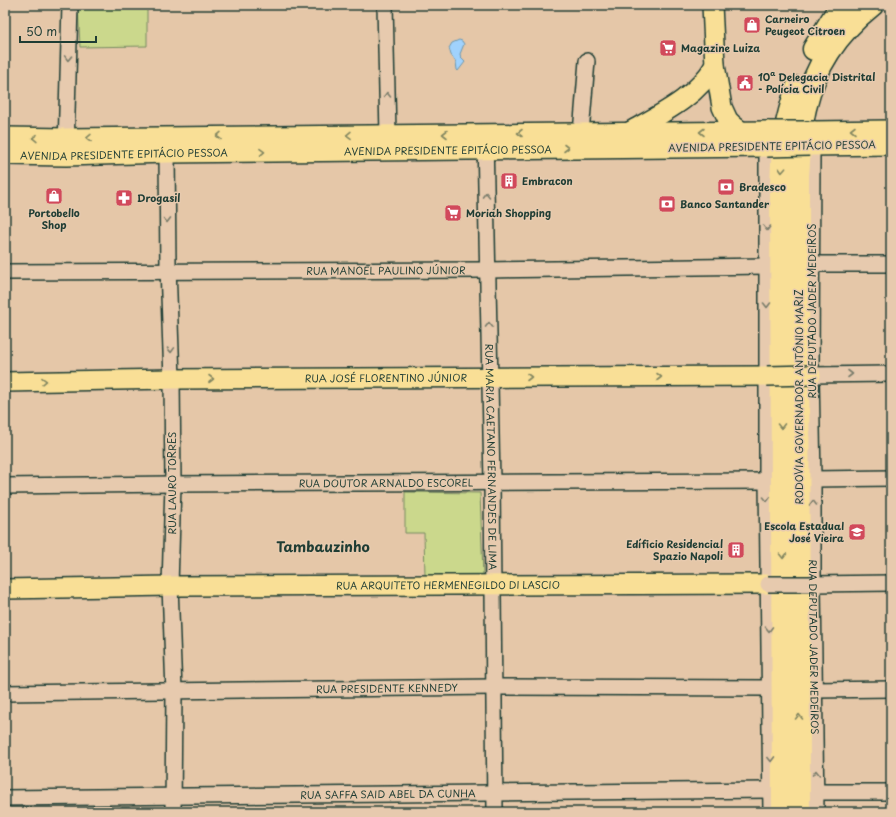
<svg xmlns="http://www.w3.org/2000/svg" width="896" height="817" font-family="'Playpen Sans',sans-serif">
<rect width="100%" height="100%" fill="#e5c7a8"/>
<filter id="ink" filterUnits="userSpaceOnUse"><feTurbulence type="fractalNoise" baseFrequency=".025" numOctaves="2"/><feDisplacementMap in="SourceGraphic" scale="8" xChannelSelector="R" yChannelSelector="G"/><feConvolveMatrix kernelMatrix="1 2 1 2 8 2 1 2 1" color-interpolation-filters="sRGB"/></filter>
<g filter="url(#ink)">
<!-- green -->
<path fill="#cbd88c" stroke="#758a60" d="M 78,5 L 147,5 L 147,46 L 80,47 Z
M 405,492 L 480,493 L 483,575 L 425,576 L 424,533 L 405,533 Z"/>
<!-- water -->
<path fill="#a0d2fd" stroke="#6c96ad" d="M 459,40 L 462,41 L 464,44 L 460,54 L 461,58 L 465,62 L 458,71 L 457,70 L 456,62 L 451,55 L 449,48 L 452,43 Z"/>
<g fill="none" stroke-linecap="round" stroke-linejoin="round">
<!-- minor casing -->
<g stroke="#1f3d34" stroke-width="18">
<g id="minor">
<path d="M 385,5 L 388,134"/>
<path d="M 581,133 L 587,61"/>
<path id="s1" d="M 485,138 L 492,482 L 495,812"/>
<path id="s2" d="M 812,146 L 811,375 L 813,479 L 813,584 L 816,812"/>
<path d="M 767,147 L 767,481 L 771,812"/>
<path d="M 66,148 L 70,5"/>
<path d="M 167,153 L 168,267 L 172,379 L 173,484 L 170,586 L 174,691 L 173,812"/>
<path d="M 812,264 L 891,264"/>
<path id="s3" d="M 5,272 L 488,270 L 767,266"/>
<path d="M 811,375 L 891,374"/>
<path d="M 813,479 L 891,478"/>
<path id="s4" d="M 5,486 L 173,484 L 767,481"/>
<path d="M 813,584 L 891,583"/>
<path d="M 815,690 L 891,689"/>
<path id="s5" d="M 5,693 L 494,687 L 769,688"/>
<path d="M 817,792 L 891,792"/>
<path id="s6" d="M 5,798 L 771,790"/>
</g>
</g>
<!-- major casing -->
<g stroke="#1f3d34" stroke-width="22">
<g id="major">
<path d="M 712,5 L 715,65 L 722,107 L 728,120 L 733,125 L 742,132"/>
<path d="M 631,131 C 661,114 697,97 715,65"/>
<path d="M 814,131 L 891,130"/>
<path d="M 5,137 L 66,138 L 769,131"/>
<path d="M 809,146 L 891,145"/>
<path id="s7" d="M 5,155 L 66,156 L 167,153 L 767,147"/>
<path id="s8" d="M 5,382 L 172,379 L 767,376"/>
<path id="s9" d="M 5,589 L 170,586 L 768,584"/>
</g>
</g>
<!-- highway casing -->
<g stroke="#1f3d34" stroke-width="25">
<path id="highway" d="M 814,49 L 835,15 L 843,5
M 783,812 L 781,185 C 782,168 782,150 785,133 C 788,117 792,103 797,88
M 799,812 L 798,175 C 800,153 800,129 805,108 C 815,65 838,32 872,5"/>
</g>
<!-- minor -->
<use href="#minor" stroke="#e7caae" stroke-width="15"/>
<!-- major -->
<use href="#major" stroke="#f9df96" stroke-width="19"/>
<!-- highway -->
<use href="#highway" stroke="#f9df96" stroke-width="22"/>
<!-- minor-bridge casing -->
<g stroke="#1f3d34" stroke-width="18" stroke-linecap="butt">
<path id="minor-bridge" d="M 768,584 L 813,584"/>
</g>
<!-- major-bridge casing -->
<g stroke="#1f3d34" stroke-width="22" stroke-linecap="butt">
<path id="major-bridge" d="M 769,131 L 814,131
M 767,147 L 809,146
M 767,376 L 811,375"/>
</g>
<!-- minor-bridge -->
<use href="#minor-bridge" stroke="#e7caae" stroke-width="15"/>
<!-- major-bridge -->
<use href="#major-bridge" stroke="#f9df96" stroke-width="19"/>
</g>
<!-- one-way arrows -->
<defs><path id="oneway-chevron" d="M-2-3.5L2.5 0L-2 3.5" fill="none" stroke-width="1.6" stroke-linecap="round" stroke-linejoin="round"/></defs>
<g stroke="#797c6b">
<use href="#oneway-chevron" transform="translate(68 58) rotate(92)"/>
<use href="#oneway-chevron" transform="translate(387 95) rotate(-91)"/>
<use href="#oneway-chevron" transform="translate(486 195) rotate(-91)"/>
<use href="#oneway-chevron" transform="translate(167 220) rotate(89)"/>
<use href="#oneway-chevron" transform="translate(767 228) rotate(90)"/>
<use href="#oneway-chevron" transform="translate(767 305) rotate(90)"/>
<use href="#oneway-chevron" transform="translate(489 325) rotate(-91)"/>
<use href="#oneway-chevron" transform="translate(171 350) rotate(88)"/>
<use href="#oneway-chevron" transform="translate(850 374)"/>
<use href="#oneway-chevron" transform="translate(767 499) rotate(89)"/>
<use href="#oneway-chevron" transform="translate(813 503) rotate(-90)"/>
<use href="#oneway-chevron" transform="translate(769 629) rotate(89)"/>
<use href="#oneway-chevron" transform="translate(771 759) rotate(89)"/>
<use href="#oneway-chevron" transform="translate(816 773) rotate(-91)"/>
</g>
<g stroke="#818660">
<use href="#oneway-chevron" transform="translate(853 130) rotate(180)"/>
<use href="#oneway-chevron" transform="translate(702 132) rotate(180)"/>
<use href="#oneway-chevron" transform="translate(520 133) rotate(180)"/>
<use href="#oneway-chevron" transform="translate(445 134) rotate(180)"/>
<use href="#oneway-chevron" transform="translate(349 135) rotate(179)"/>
<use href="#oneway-chevron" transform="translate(219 136) rotate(179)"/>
<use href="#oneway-chevron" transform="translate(35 138) rotate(-179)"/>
<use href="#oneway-chevron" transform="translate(89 138) rotate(179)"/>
<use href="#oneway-chevron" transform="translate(566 148)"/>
<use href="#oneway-chevron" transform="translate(262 152) rotate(-1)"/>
<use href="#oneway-chevron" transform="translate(782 170) rotate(93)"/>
<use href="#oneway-chevron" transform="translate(529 377)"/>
<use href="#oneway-chevron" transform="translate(659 377)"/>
<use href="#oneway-chevron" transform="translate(211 379)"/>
<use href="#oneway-chevron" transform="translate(44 381) rotate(-1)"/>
<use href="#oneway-chevron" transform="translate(781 426) rotate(89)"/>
<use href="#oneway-chevron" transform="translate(783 556) rotate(89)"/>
<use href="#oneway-chevron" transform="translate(799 717) rotate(-90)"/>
</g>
</g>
<!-- icons -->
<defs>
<g id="shop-square" transform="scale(0.9)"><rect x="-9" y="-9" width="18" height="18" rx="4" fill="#d1495b" stroke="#e7caae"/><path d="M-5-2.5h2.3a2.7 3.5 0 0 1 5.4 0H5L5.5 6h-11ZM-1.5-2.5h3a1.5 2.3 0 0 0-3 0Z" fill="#fff"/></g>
<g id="supermarket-square" transform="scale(0.9)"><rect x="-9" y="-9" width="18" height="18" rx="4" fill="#d1495b" stroke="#e7caae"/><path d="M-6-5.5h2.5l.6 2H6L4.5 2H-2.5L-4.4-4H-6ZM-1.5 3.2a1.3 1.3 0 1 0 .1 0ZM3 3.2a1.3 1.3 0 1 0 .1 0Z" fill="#fff"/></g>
<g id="civic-square" transform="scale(0.9)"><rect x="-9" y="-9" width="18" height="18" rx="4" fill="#d1495b" stroke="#e7caae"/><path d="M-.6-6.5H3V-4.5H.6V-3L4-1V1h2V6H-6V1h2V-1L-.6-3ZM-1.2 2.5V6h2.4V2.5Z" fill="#fff"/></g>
<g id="building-square" transform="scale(0.9)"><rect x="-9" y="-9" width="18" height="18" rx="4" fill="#d1495b" stroke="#e7caae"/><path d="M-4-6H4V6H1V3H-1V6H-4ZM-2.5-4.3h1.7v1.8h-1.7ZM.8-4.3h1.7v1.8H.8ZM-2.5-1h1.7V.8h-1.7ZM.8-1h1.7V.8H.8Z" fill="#fff"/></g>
<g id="bank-square" transform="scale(0.9)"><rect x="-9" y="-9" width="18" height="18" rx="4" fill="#d1495b" stroke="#e7caae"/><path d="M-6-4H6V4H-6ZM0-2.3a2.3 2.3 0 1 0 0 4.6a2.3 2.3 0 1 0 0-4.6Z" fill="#fff"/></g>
<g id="pharmacy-square" transform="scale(0.9)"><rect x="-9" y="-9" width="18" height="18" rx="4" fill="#d1495b" stroke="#e7caae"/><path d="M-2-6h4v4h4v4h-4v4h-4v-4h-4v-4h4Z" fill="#fff"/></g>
<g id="school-square" transform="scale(0.9)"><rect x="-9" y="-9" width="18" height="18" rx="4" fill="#d1495b" stroke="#e7caae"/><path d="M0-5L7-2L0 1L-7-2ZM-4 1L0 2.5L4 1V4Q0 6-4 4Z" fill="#fff"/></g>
</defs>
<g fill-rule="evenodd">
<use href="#shop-square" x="752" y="25"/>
<use href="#supermarket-square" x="668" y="48"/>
<use href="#civic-square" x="745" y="83"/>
<use href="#building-square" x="509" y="181"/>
<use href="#bank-square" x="726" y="187"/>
<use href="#shop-square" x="54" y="196"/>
<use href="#pharmacy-square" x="124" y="198"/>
<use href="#bank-square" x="667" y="204"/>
<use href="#supermarket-square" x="453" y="213"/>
<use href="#school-square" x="857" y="532"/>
<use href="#building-square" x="736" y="550"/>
</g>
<g text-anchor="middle" stroke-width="3" stroke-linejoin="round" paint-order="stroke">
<!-- poi labels -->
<g font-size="10" font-weight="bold" fill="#1f3d34" stroke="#e7caae" text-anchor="start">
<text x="765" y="23">Carneiro<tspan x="765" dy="12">Peugeot Citroen</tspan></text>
<text x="681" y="52">Magazine Luiza</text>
<text x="758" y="81">10ª Delegacia Distrital<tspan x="758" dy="12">- Polícia Civil</tspan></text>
<text x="522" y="185">Embracon</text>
<text x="739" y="191">Bradesco</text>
<text x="137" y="202">Drogasil</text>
<text x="680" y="208">Banco Santander</text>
<text x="54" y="217" text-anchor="middle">Portobello<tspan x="54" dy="12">Shop</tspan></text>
<text x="466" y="217">Moriah Shopping</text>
<text x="844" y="530" text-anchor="end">Escola Estadual<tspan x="844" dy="12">José Vieira</tspan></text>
<text x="723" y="548" text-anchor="end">Edíficio Residencial<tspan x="723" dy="12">Spazio Napoli</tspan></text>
</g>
<!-- street labels -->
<g font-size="10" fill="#1f3d34" stroke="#e7caae">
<text transform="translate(772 146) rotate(-1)" y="4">AVENIDA PRESIDENTE EPITÁCIO PESSOA</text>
<text dy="4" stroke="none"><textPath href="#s7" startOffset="443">AVENIDA PRESIDENTE EPITÁCIO PESSOA</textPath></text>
<text dy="4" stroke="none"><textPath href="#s7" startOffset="119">AVENIDA PRESIDENTE EPITÁCIO PESSOA</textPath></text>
<text dy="4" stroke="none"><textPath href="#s3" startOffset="381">RUA MANOEL PAULINO JÚNIOR</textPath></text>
<text transform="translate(812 311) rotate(-90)" y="4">RUA DEPUTADO JADER MEDEIROS</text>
<text dy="4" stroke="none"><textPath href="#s8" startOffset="381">RUA JOSÉ FLORENTINO JÚNIOR</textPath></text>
<text transform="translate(799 397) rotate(-90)" y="4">RODOVIA GOVERNADOR ANTÔNIO MARIZ</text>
<text dy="4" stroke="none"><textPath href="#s1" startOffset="319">RUA MARIA CAETANO FERNANDES DE LIMA</textPath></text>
<text transform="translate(172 483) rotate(-90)" y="4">RUA LAURO TORRES</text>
<text dy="4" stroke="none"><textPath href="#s4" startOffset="381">RUA DOUTOR ARNALDO ESCOREL</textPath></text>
<text dy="4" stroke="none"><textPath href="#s9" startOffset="443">RUA ARQUITETO HERMENEGILDO DI LASCIO</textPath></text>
<text dy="4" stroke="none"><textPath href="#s2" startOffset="501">RUA DEPUTADO JADER MEDEIROS</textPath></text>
<text dy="4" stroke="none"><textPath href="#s5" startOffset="382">RUA PRESIDENTE KENNEDY</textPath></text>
<text dy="4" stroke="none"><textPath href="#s6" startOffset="383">RUA SAFFA SAID ABEL DA CUNHA</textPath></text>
</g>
<!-- district labels -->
<g font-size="14" font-weight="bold" fill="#1f3d34" stroke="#e7caae">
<text x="323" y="552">Tambauzinho</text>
</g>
</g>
<!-- margin -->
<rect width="896" height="817" fill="none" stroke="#e7caae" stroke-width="20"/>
<rect x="10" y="10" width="876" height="797" fill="none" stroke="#1f3d34" stroke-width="1.5" filter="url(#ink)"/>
<!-- scale -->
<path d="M20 36v6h76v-6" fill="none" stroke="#1f3d34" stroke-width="2"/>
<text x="26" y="36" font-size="12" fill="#1f3d34" stroke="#e7caae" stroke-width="3" paint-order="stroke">50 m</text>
</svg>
